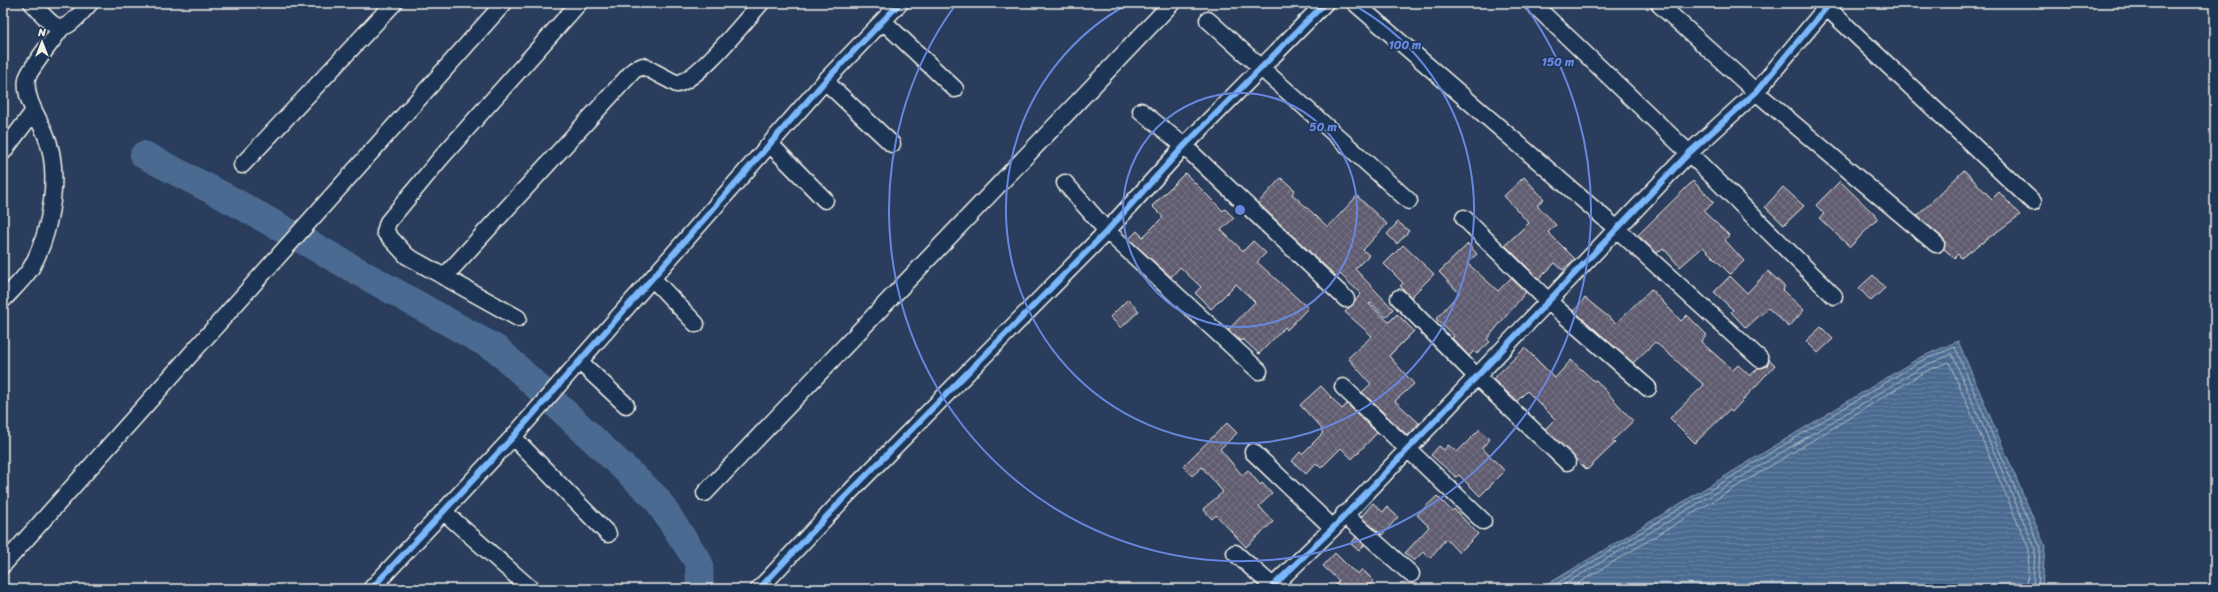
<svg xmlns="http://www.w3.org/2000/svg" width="2218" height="592" font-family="Sriracha,sans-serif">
<defs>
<pattern id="water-rules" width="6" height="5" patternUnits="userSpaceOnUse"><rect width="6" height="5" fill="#4c6b91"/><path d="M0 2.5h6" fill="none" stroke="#6681a0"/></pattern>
<pattern id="building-cross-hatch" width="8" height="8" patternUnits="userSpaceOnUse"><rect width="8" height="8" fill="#605c6f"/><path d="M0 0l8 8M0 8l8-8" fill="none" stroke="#777484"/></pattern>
</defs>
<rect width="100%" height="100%" fill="#2a3d5c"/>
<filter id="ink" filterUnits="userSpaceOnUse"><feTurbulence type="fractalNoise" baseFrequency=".025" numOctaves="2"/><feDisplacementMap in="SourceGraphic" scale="8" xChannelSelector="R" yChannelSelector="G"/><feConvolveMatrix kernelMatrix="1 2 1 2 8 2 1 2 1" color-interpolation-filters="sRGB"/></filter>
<g filter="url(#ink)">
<!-- water -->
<path fill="url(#water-rules)" stroke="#8fa1b4" d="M 1958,341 L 2045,546 L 2042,589 L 1540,589 L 1919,358 Z"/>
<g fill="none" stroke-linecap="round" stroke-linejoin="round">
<!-- shore -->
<path stroke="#b1bbc5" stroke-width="1" d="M 1548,589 L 1921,361 L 1955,347 L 2040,547 L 2038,589
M 1557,589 L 1924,366 L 1952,354 L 2035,548 L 2033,589
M 1569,589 L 1926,371 L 1949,362 L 2029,549 L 2027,589"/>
<!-- river -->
<path stroke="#4c6b91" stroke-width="28" d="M 144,155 L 233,201 L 498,350 L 656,498 L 699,563 L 700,589"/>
</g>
<!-- building -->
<path fill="url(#building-cross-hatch)" stroke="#f4f1e8" d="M 1964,170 L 1992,199 L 1999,192 L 2020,215 L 1961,258 L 1958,254 L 1954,258 L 1944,249 L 1945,241 L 1942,237 L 1917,216 Z
M 1185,173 L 1223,211 L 1225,209 L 1234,218 L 1221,230 L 1243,251 L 1253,241 L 1266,253 L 1257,262 L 1308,308 L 1287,330 L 1285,327 L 1259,354 L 1243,339 L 1241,341 L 1228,330 L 1255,302 L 1236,284 L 1211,309 L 1195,293 L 1201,287 L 1180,267 L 1171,277 L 1129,239 L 1137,231 L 1143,237 L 1163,217 L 1152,206 Z
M 1524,177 L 1544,199 L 1537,205 L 1556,225 L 1548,232 L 1575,259 L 1563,270 L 1555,263 L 1539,279 L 1505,245 L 1529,223 L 1504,196 Z
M 1281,178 L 1295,190 L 1292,194 L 1328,227 L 1357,196 L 1387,224 L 1363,250 L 1369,255 L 1355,269 L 1393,309 L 1386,317 L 1371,303 L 1369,304 L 1389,322 L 1397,314 L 1414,331 L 1389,356 L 1414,384 L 1395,401 L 1419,423 L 1408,436 L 1362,392 L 1371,384 L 1348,358 L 1372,336 L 1345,312 L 1361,294 L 1340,274 L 1337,277 L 1258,203 Z
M 1693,181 L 1714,202 L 1704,212 L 1729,235 L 1725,240 L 1744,261 L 1730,274 L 1703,247 L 1680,267 L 1663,248 L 1657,253 L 1638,235 Z
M 1840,181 L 1878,218 L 1850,247 L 1819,218 L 1824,214 L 1816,205 Z
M 1783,187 L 1804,206 L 1784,225 L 1765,207 Z
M 1398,222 L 1409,231 L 1397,244 L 1387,234 Z
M 1468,244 L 1477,254 L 1467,263 L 1498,291 L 1511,278 L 1526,292 L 1487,339 L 1490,342 L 1477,354 L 1474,351 L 1469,356 L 1452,338 L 1454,336 L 1436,319 L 1459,293 L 1439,272 Z
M 1403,245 L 1434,274 L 1411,297 L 1400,286 L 1403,283 L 1384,264 Z
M 1768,271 L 1785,287 L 1782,290 L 1804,310 L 1789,327 L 1768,308 L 1746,328 L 1731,312 L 1733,310 L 1714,292 L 1730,276 L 1747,293 Z
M 1873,275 L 1885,288 L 1871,301 L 1859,288 Z
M 1651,289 L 1681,321 L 1687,315 L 1707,335 L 1701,342 L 1733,370 L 1738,365 L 1750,376 L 1758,368 L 1767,366 L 1769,359 L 1775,365 L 1732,412 L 1729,410 L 1695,443 L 1670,418 L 1704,385 L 1655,342 L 1633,363 L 1574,311 L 1585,298 L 1616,323 Z
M 1128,299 L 1139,311 L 1121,328 L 1110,317 Z
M 1821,327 L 1833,339 L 1818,353 L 1806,341 Z
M 1525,348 L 1555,378 L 1571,360 L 1594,381 L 1596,380 L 1633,421 L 1612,441 L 1615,443 L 1587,470 L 1545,429 L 1555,419 L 1527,391 L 1517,401 L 1493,379 Z
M 1321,386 L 1342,409 L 1347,404 L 1377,433 L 1352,459 L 1341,448 L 1321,468 L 1316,463 L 1306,474 L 1292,461 L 1300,452 L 1302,454 L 1323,433 L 1321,430 L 1322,429 L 1300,405 Z
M 1227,423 L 1237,433 L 1220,449 L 1242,475 L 1248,470 L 1260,485 L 1262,483 L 1272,494 L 1259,506 L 1273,522 L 1246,547 L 1216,515 L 1212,519 L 1203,509 L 1223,492 L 1202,467 L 1192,476 L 1183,466 Z
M 1480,429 L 1490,439 L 1482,448 L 1505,471 L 1480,496 L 1459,475 L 1456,477 L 1431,455 L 1439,446 L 1444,450 L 1448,445 L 1457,452 Z
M 1437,496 L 1452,511 L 1454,509 L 1478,534 L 1459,553 L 1446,539 L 1430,558 L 1423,552 L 1414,561 L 1405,553 L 1429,527 L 1417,515 Z
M 1373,503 L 1383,512 L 1387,507 L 1398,517 L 1382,535 L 1361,517 Z
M 1356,537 L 1364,545 L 1359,551 L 1351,544 Z
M 1335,553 L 1351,569 L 1358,574 L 1362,569 L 1374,581 L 1366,589 L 1332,589 L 1339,581 L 1323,566 Z"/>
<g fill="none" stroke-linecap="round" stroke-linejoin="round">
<!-- minor casing -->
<g stroke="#f4f1e8" stroke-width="19">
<path id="minor" d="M 32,3 C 60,34 61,36 90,3
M 1355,3 L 1610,223 L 1760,359
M 1532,3 L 1689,153 L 1834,296
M 1822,3 L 2033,202
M 1660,5 L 1756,92 L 1936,244
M 1208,20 L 1409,201
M 883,21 L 955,89
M 825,81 L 892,144
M 1141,111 L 1184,146 L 1346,299
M 770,144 L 825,200
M 3,152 L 34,111
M 242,165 L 394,3
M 1065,183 L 1107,231 L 1259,371
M 1464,218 L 1548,301 L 1648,388
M 444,277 L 634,70 L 643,66 L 677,84 C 699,79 744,22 761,3
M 653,279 L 696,324
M 1399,298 L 1477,377 L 1567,462
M 3,300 C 12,290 24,279 31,268 C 51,233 62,171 45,133 C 38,117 24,98 27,79 C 28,71 56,36 62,27
M 518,318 L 407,256 L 385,232 L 388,222 L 440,159 L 579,3
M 580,362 L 626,405
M 1343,387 L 1483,521
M 513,437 L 608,534
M 1253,452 L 1333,528
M 705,493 L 1172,3
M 443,511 L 531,589
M 1344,514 L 1411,574
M 1235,553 L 1276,589
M 3,565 L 504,3
M 371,589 L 513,437 L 825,81 L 900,3
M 759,589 L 843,499 L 1107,231 L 1184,146 L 1325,3
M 1270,589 L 1333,528 L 1689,153 L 1756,92 L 1830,3"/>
</g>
<!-- minor -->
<use href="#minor" stroke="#1d3557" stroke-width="16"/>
<!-- cycleway casing -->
<g stroke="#1d3557" stroke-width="8">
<path id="cycleway" d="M 371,589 L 513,437 L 825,81 L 900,3
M 759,589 L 843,499 L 1107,231 L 1184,146 L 1325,3
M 1270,589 L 1333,528 L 1689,153 L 1756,92 L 1830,3"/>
</g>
<!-- cycleway -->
<use href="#cycleway" stroke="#7ab7fb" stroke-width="6"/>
</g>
</g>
<!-- distance rings -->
<g fill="none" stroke="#6887de" stroke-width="2">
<circle cx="1240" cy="210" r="117"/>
<path d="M1350 3A234 234 0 1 1 1130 3"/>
<path d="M1524 4A351 351 0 1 1 956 4"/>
</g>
<circle cx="1240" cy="210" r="6" fill="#6887de" stroke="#1d3557" stroke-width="2"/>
<g font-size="12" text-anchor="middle" font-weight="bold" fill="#6887de" stroke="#1d3557" stroke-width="3.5" stroke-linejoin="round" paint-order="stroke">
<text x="1405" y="49">100 m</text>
<text x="1558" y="66">150 m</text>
<text x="1323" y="131">50 m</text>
</g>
<!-- margin -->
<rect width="2218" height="592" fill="none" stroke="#1d3557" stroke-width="16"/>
<rect x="8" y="8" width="2202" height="576" fill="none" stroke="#f4f1e8" stroke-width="1.5" filter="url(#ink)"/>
<!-- north arrow -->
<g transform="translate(42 42)" stroke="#1d3557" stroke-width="3" paint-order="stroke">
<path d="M0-3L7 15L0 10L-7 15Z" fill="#f4f1e8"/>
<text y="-6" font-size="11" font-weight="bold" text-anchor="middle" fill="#f4f1e8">N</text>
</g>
</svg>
